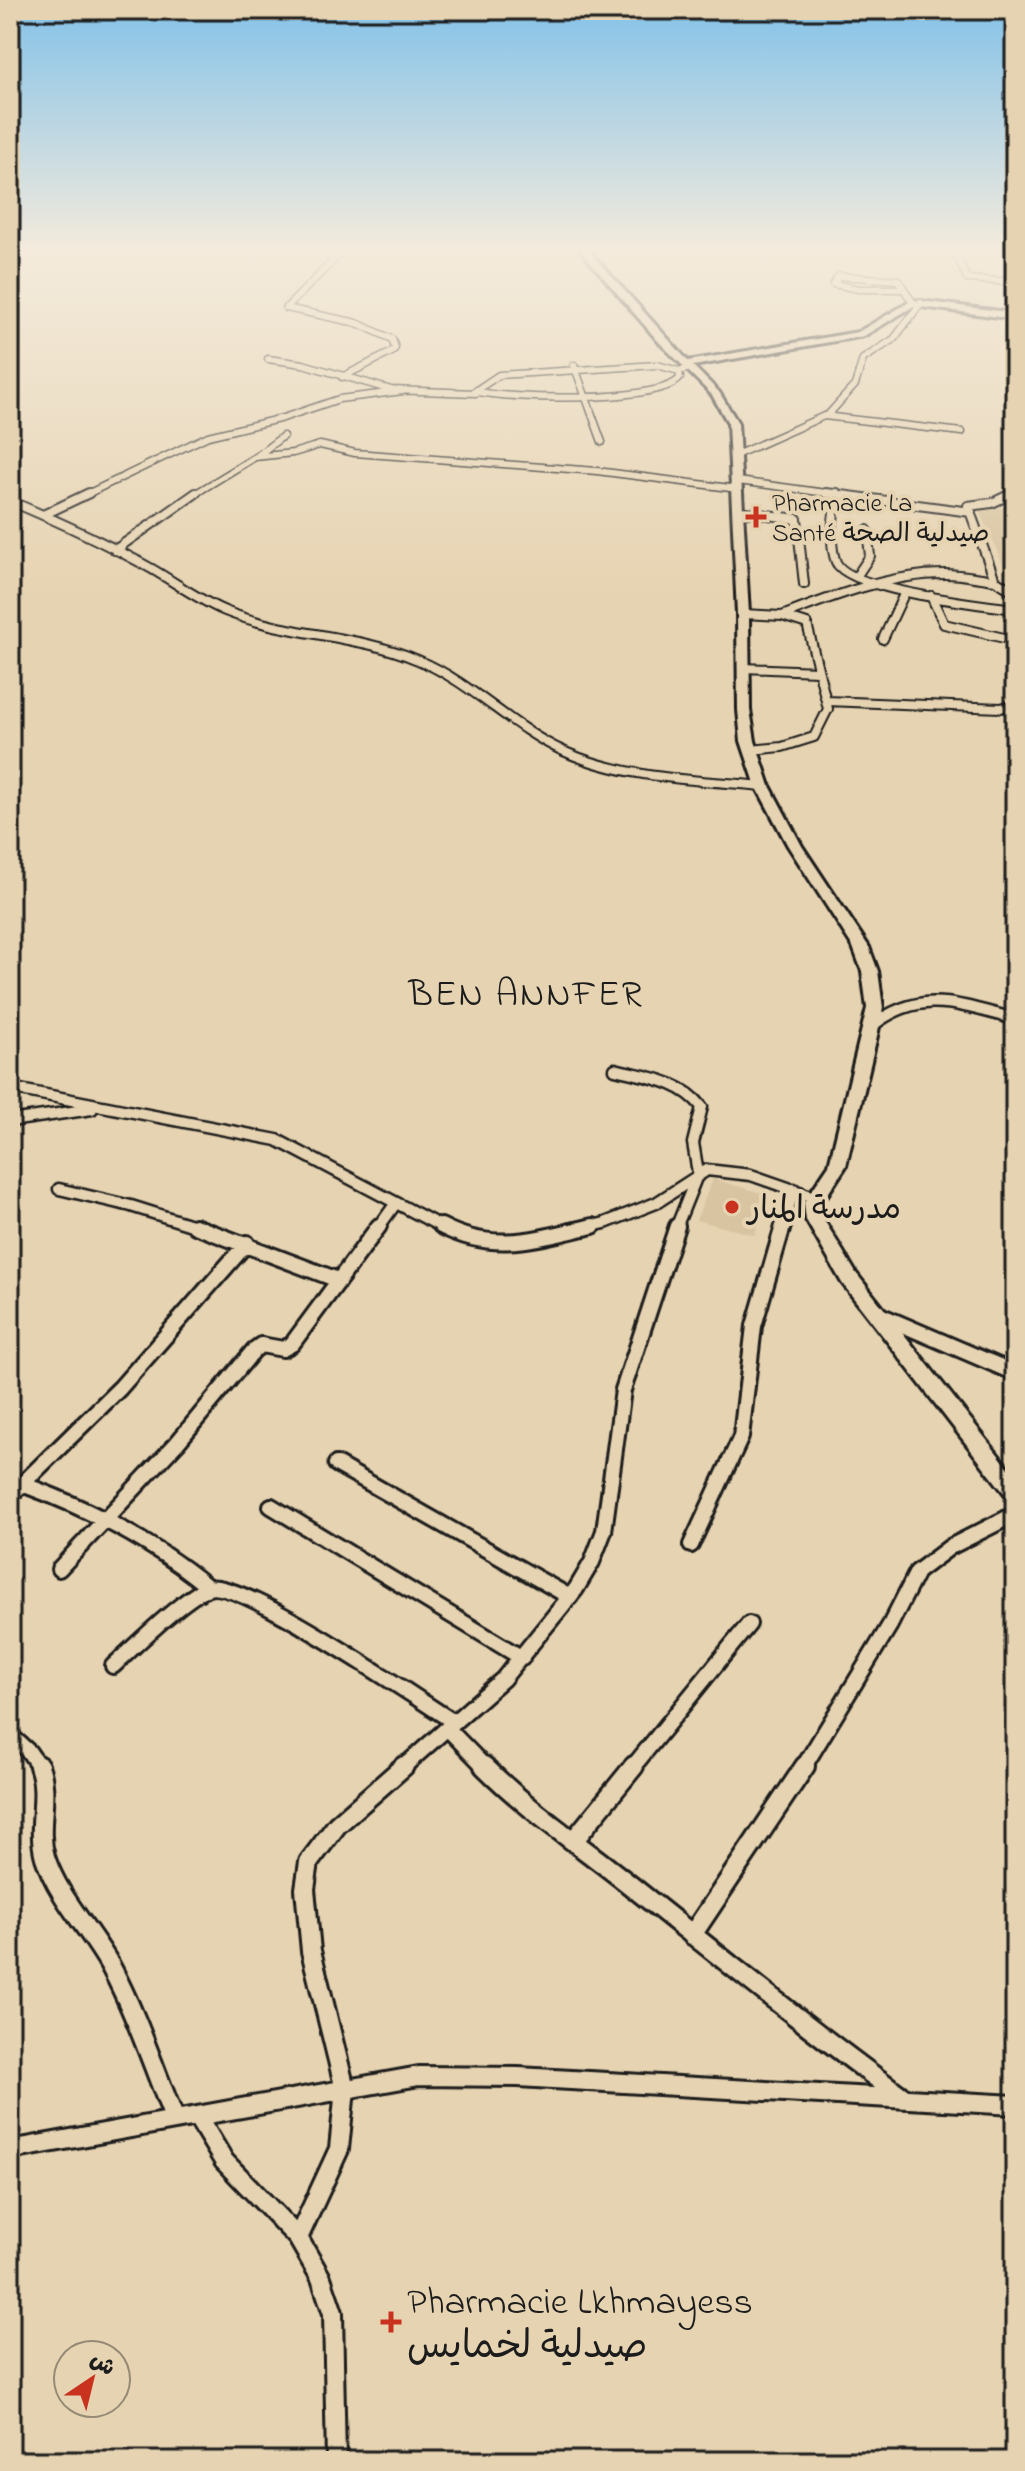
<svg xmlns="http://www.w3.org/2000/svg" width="1025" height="2471" font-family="'Indie Flower','Playpen Sans Arabic',sans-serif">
<rect width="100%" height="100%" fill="#e6d3b1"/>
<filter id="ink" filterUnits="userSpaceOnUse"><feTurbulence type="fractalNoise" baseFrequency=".0125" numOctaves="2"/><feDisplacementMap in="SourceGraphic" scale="16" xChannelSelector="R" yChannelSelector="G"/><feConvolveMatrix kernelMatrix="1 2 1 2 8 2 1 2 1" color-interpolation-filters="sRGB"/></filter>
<g filter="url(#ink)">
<!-- built -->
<path fill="#d8c4a0" d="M 718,250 L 809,250 L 814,262 Z
M 978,508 L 1015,508 L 1015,587 L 1013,587 Z
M 713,1179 L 765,1194 L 755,1235 L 696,1220 Z"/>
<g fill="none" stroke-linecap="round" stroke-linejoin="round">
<!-- street-far4 casing -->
<g stroke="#1c1c1c" stroke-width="9">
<path id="street-far4" d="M 954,250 L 967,279 L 1015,282
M 902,289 L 859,289 L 833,284 L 839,276 L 898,280 L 913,303
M 286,308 L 357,323 L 392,339 L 395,348 L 392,352 L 342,377
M 286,308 L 344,250
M 268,359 L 303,364 L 391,390 L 476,393
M 574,365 L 602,442
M 657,365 L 679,371 L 680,378 C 660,403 507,400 475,391 L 499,375 Z
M 679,371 L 690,368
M 827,416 L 855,385 L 863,359 L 894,339 L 921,303
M 736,455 L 824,416 L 962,432
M 257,456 L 283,436
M 738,481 L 841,495
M 85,495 L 208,436 L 283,418 L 339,399 L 403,391
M 193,495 L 255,457 L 293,453 L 320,445 L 355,453 L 597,471 L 738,489
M 1009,495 L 1015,492"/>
</g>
<!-- street-far3 casing -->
<g stroke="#1c1c1c" stroke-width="12">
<path id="street-far3" d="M 826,493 L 971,512
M 837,493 C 834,513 828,542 836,562 C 848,590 984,605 1015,609
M 1013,493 L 992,503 L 968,506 L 995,580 L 1015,592
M 10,501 C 58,521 106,543 152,569 C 176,583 199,600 225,611 C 287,636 357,634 418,660 C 471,682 510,726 561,750 C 623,779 697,780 763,786
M 738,511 L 797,519 L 804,584
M 43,515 L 89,493
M 115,550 L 196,493
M 856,577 L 870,556 L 867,530
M 931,596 L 944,624 L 1004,638
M 743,614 L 782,616 L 807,624 L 828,709 L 814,737 L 782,747 L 751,750
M 782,616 C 833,596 890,574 945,574 C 962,574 978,578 995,580
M 883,639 L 905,592
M 744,668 L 817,671
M 1015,686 L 1015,694
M 827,701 L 1001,708 L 1015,704"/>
</g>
<!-- street-far2 casing -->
<g stroke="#1c1c1c" stroke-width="15">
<path id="street-far2" d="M 871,1027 C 920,987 960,1005 1015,1019
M 615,1069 C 646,1077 681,1080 702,1107 L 693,1143 L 698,1173 L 676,1228
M 10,1088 L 277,1140 L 444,1228
M 10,1121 L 92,1109
M 59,1189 L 131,1206 L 201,1228
M 378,1228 L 396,1203
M 584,1228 L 605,1223 L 656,1203 L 707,1170 L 751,1175 L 814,1197
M 783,1228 L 794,1189"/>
</g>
<!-- street-far1 casing -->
<g stroke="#1c1c1c" stroke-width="20">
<path id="street-far1" d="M 195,1226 L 338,1280
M 441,1226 C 494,1254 538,1238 593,1226
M 882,1316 L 1015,1373
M 336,1464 L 570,1597
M 22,1484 C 90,1509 153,1541 209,1588
M 10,1496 L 120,1388 L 247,1243
M 271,1506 L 522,1658
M 691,1545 L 741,1437 L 754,1326 L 783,1226
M 59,1569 L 177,1443 L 254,1350 L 261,1345 L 283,1349 L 292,1344 L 379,1226
M 113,1666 C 135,1646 183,1598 208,1588 C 241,1577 417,1699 454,1722
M 447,1728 L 486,1768
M 10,1735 L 29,1752 L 40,1768
M 402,1768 L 503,1679 L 576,1589 L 592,1562 L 604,1531 L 623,1390 L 677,1226
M 632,1768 L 749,1624
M 803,1768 L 890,1625 L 917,1572 L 950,1547 L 1015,1514"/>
</g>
<!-- street casing -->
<g stroke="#1c1c1c" stroke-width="24">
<path id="street" d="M 39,1766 C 50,1795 36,1826 45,1857 C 58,1898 91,1930 111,1967 C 137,2016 154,2069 175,2120
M 484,1766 C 529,1811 581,1846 630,1885 C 721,1957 810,2030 904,2098
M 574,1840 L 634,1766
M 692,1935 L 805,1766
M 197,2116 L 419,2076 L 518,2077 L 1015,2105
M 10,2150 L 197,2116 L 224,2161 L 298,2238 L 321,2278 L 333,2313 L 336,2461
M 298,2238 L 339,2149 L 345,2089 L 311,1951 L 305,1889 L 309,1862 L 337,1825 L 404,1766"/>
</g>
<!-- secondary casing -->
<g stroke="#1c1c1c" stroke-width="6">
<path id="secondary" d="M 580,250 L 588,250 L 688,361 L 858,332 L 913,300 L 1015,313 L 1015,319 L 914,306 L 864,336 L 693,366 L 719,392 L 738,423 L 749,614 L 750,710 L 755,741 L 770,786 L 802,846 L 869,947 L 878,971 L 883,1008 L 877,1036 L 846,1166 L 822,1203 L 824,1220 L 856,1273 L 1015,1476 L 1015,1501 L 1008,1498 L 842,1283 L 806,1220 L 804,1202 L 829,1165 L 867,1008 L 862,971 L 853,947 L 788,846 L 756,786 L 741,741 L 738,710 L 737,614 L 728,423 L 712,395 L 659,342 Z"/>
</g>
<!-- street-far4 -->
<use href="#street-far4" stroke="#e6d3b1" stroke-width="6"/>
<!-- street-far3 -->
<use href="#street-far3" stroke="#e6d3b1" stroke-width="8"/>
<!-- street-far2 -->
<use href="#street-far2" stroke="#e6d3b1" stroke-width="10"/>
<!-- street-far1 -->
<use href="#street-far1" stroke="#e6d3b1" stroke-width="14"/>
<!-- street -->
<use href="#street" stroke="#e6d3b1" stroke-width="18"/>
<!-- secondary -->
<use href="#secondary" fill="#e6d3b1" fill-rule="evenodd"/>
</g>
</g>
<!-- sky -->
<linearGradient id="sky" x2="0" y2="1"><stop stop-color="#83c2e9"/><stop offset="0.42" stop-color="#f4ebdc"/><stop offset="1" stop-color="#f4ebdc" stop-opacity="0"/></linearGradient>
<rect width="1025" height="596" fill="url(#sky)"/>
<!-- markers -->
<g fill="#c8321e" stroke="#e6d3b1" stroke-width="3">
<path d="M752 505h8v8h8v8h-8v8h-8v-8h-8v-8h8z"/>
<circle cx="732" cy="1207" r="8"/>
<path d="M387 2310h8v8h8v8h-8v8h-8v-8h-8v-8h8z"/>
</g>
<g text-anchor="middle" stroke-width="8" stroke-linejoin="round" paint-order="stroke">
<!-- far-poi labels -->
<g font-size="26" fill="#1c1c1c" stroke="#e6d3b1" text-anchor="start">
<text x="772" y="511">Pharmacie La<tspan x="772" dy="30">Santé صيدلية الصحة</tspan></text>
</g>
<!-- poi labels -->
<g font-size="32" fill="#1c1c1c" stroke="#e6d3b1" text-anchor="start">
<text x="748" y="1218">مدرسة المنار</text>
</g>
<!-- quarter labels -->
<g font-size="36" letter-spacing="2" fill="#1c1c1c" stroke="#e6d3b1">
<text x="526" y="1005">BEN ANNFER</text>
</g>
<!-- near-poi labels -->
<g font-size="38" fill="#1c1c1c" stroke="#e6d3b1" text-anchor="start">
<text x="407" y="2313">Pharmacie Lkhmayess<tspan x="407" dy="44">صيدلية لخمايس</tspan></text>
</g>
</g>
<!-- margin -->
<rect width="1025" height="2471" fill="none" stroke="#e6d3b1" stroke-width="40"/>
<rect x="20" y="20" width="985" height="2431" fill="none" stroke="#1c1c1c" stroke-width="3" filter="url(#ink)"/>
<!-- north arrow -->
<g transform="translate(92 2379) rotate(35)"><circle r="38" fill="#e6d3b1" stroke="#958a75" stroke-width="2"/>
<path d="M0-6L14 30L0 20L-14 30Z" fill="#c8321e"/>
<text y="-12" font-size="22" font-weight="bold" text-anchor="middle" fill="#1c1c1c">ش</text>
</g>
</svg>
